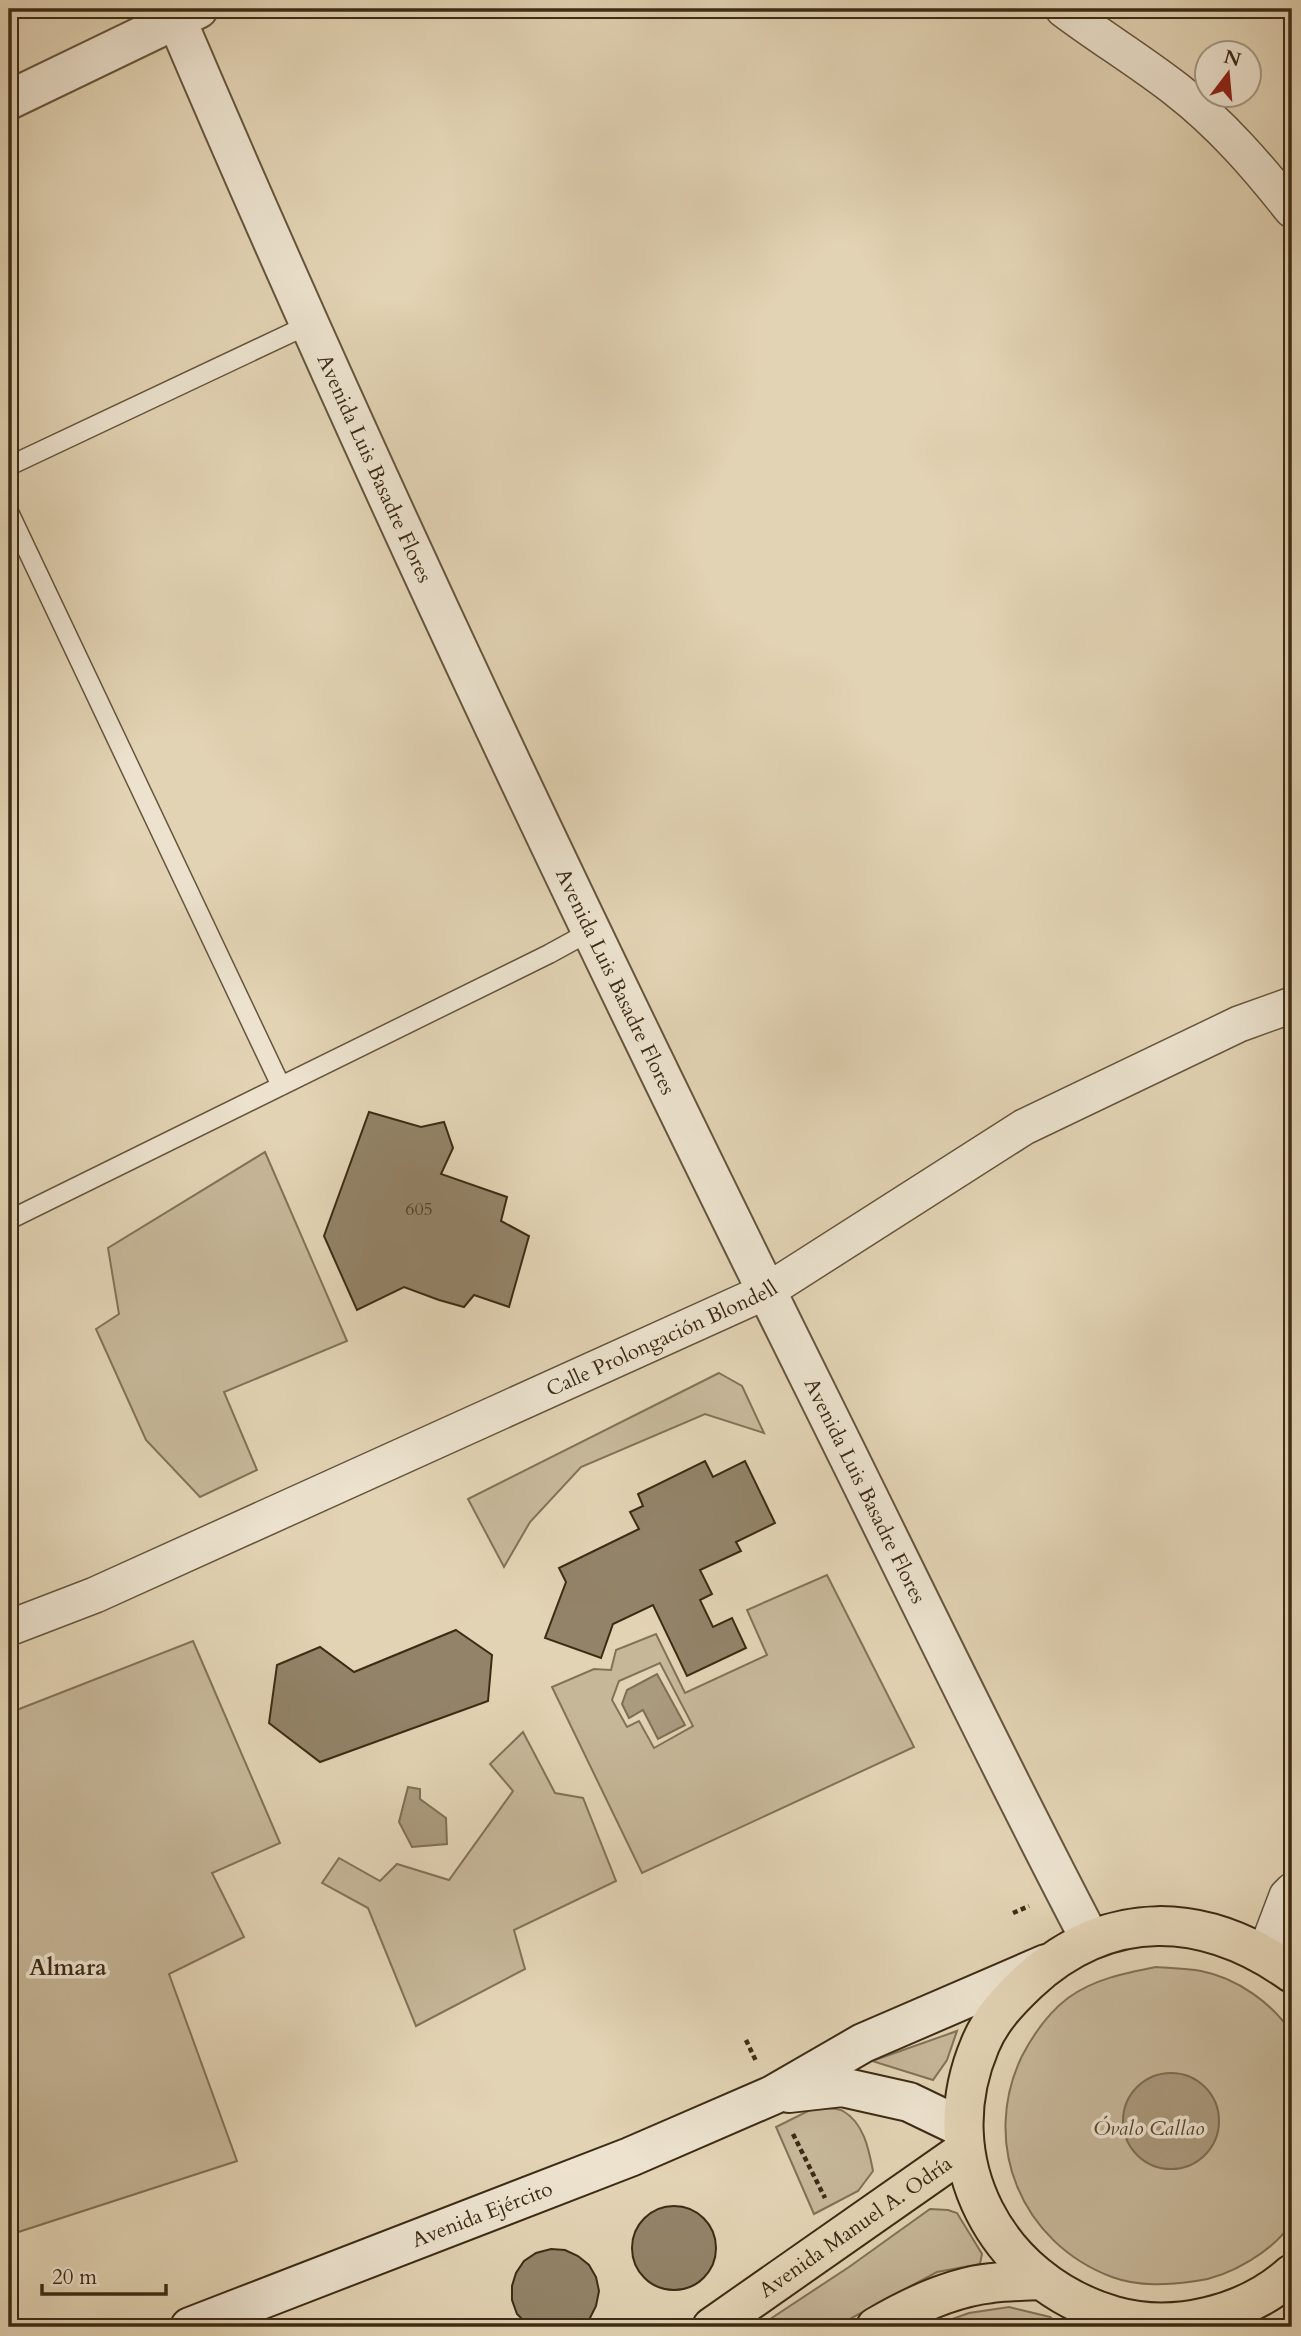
<svg xmlns="http://www.w3.org/2000/svg" width="1301" height="2336" font-family="Cardo,serif">
<rect width="100%" height="100%" fill="#e2d3b4"/>
<filter id="stains"><feTurbulence type="fractalNoise" baseFrequency=".00286" numOctaves="4"/><feColorMatrix values="0 0 0 0 .2 0 0 0 0 .09 0 0 0 0 .02 0 0 0 .5 -.17"/></filter>
<radialGradient id="worn" r=".72"><stop offset=".6" stop-color="#630" stop-opacity="0"/><stop offset="1" stop-color="#630" stop-opacity=".3"/></radialGradient>
<!-- green -->
<path fill="#c6b799" stroke="#827257" stroke-width="2" fill-rule="evenodd" d="M 265,1152 L 347,1341 L 224,1392 L 257,1470 L 200,1497 L 146,1440 L 96,1329 L 119,1314 L 108,1248 Z
M 719,1373 L 742,1386 L 764,1433 L 705,1414 L 581,1467 L 530,1522 L 504,1567 L 468,1499 Z
M 827,1575 L 914,1747 L 642,1873 L 552,1687 L 594,1669 L 611,1670 L 616,1650 L 656,1634 L 685,1693 L 767,1655 L 747,1610 ZM 660,1663 L 693,1726 L 654,1748 L 639,1721 L 627,1727 L 612,1700 L 619,1681 Z
M 193,1641 L 280,1843 L 212,1873 L 244,1937 L 169,1974 L 237,2161 L 9,2235 L 9,1713 Z
M 523,1732 L 555,1793 L 583,1798 L 616,1881 L 514,1930 L 525,1969 L 416,2026 L 368,1908 L 322,1883 L 339,1858 L 380,1881 L 397,1864 L 449,1880 L 513,1791 L 490,1764 Z
M 1156,1967 C 1171,1968 1187,1968 1201,1971 C 1237,1978 1272,2003 1292,2033 L 1292,2222 C 1274,2251 1229,2277 1196,2281 C 1168,2285 1139,2287 1112,2277 C 1021,2243 980,2143 1022,2056 C 1033,2035 1048,2013 1068,1998 C 1094,1979 1125,1973 1156,1967 Z
M 957,2031 L 947,2060 L 933,2080 L 872,2061 Z
M 814,2108 C 822,2109 836,2107 843,2111 C 864,2123 869,2150 873,2171 L 858,2191 L 814,2214 L 776,2127 Z
M 930,2209 L 948,2210 L 957,2213 L 982,2254 L 980,2264 L 937,2272 L 835,2327 L 758,2327 L 849,2267 Z
M 1009,2307 L 1050,2317 L 1062,2327 L 930,2327 L 969,2313 Z"/>
<!-- water -->
<path fill="#aa9a7e" stroke="#7e6e54" stroke-width="2" d="M 657,1674 L 685,1725 L 658,1739 L 643,1710 L 629,1718 L 622,1704 L 627,1690 Z
M 408,1787 L 420,1789 L 420,1799 L 446,1818 L 447,1844 L 412,1847 L 399,1822 Z
M1123 2121a48 48 0 1 1 96 0a48 48 0 1 1-96 0Z"/>
<!-- building -->
<path fill="#938368" stroke="#3d2c15" stroke-width="2" d="M 369,1112 L 421,1127 L 444,1122 L 453,1148 L 441,1174 L 507,1197 L 501,1221 L 529,1236 L 509,1307 L 474,1295 L 464,1307 L 439,1300 L 404,1287 L 357,1310 L 324,1236 Z
M 705,1461 L 713,1477 L 745,1461 L 775,1523 L 736,1542 L 741,1551 L 700,1570 L 712,1594 L 700,1600 L 713,1627 L 732,1618 L 746,1648 L 687,1676 L 653,1605 L 613,1624 L 601,1658 L 545,1638 L 566,1582 L 559,1568 L 639,1529 L 630,1512 L 643,1506 L 638,1494 Z
M 456,1630 L 492,1655 L 488,1701 L 320,1762 L 269,1723 L 277,1665 L 320,1647 L 354,1672 Z
M632 2248a42 42 0 1 1 84 0a42 42 0 1 1-84 0Z
M 551,2249 L 565,2250 L 578,2256 L 589,2265 L 596,2277 L 599,2291 L 596,2306 L 590,2318 L 581,2327 L 530,2327 L 517,2314 L 512,2300 L 512,2286 L 516,2273 L 524,2261 L 536,2253 Z"/>
<g fill="none" stroke-linecap="round" stroke-linejoin="round">
<!-- service casing -->
<g stroke="#66563d" stroke-width="21">
<path id="service" d="M 9,466 L 310,324
M 9,512 L 281,1086
M 9,1220 L 549,954 L 591,931"/>
</g>
<!-- minor casing -->
<g stroke="#66563d" stroke-width="38">
<g id="minor">
<path d="M 1063,9 C 1100,37 1140,61 1177,90 C 1221,124 1258,167 1292,210"/>
<path id="s1" d="M 9,1628 L 95,1595 L 767,1291 L 1024,1127 L 1239,1024 L 1292,1005"/>
<path d="M 1265,1954 L 1287,1896 L 1292,1891"/>
</g>
</g>
<!-- tertiary casing -->
<g stroke="#66563d" stroke-width="42">
<g id="tertiary">
<path id="s2" d="M 172,9 C 371,477 590,936 816,1391 C 907,1574 995,1758 1090,1939"/>
<path d="M 9,100 L 198,9"/>
</g>
</g>
<!-- secondary casing -->
<g stroke="#3d2c15" stroke-width="42">
<g id="secondary">
<path d="M 789,2093 L 842,2087 L 909,2102 L 963,2128"/>
<path id="s3" d="M 190,2327 L 630,2157 L 773,2095 L 863,2043 L 1046,1964"/>
</g>
</g>
<!-- primary casing -->
<g stroke="#3d2c15" stroke-width="42">
<g id="primary">
<path d="M 1292,1973 C 1204,1911 1109,1907 1028,1982 C 1008,2001 990,2020 980,2045 C 931,2160 996,2282 1114,2316 C 1174,2333 1246,2315 1292,2274"/>
<path id="s4" d="M 712,2327 L 965,2150"/>
<path d="M 876,2327 C 910,2307 952,2287 992,2283 C 1008,2281 1024,2281 1040,2280"/>
</g>
</g>
<!-- path -->
<path stroke="#3d2c15" stroke-width="4.5" stroke-dasharray="5 3.5" stroke-linecap="butt" d="M 1013,1913 L 1029,1906
M 746,2040 L 756,2061
M 793,2134 L 825,2198"/>
<!-- service -->
<use href="#service" stroke="#ece2ce" stroke-width="18"/>
<!-- minor -->
<use href="#minor" stroke="#ece2ce" stroke-width="35"/>
<!-- tertiary -->
<use href="#tertiary" stroke="#ece2ce" stroke-width="38"/>
<!-- secondary -->
<use href="#secondary" stroke="#ece2ce" stroke-width="38"/>
<!-- primary -->
<use href="#primary" stroke="#e2d3b4" stroke-width="38"/>
</g>
<g text-anchor="middle" stroke-width="7" stroke-linejoin="round" paint-order="stroke">
<!-- number labels -->
<g font-size="18" fill="#52422a">
<text x="419" y="1215">605</text>
</g>
<!-- street labels -->
<g font-size="21" fill="#3d2c15" stroke="#ece2ce">
<text dy="7" stroke="none"><textPath href="#s2" startOffset="502">Avenida Luis Basadre Flores</textPath></text>
<text dy="7" stroke="none"><textPath href="#s2" startOffset="1069">Avenida Luis Basadre Flores</textPath></text>
<text dy="7" stroke="none"><textPath href="#s1" startOffset="714">Calle Prolongación Blondell</textPath></text>
<text dy="7" stroke="none"><textPath href="#s2" startOffset="1636">Avenida Luis Basadre Flores</textPath></text>
<text dy="7" stroke="none"><textPath href="#s3" startOffset="313">Avenida Ejército</textPath></text>
<text dy="7" stroke="none"><textPath href="#s4" startOffset="175">Avenida Manuel A. Odría</textPath></text>
</g>
<!-- park labels -->
<g font-size="21" font-style="italic" fill="#58482f" stroke="#ece2ce">
<text x="1149" y="2135">Óvalo Callao</text>
</g>
<!-- neighbourhood labels -->
<g font-size="23" font-weight="bold" fill="#3d2c15" stroke="#ece2ce">
<text x="68" y="1975">Almara</text>
</g>
</g>
<!-- margin -->
<rect width="1301" height="2336" fill="none" stroke="#e2d3b4" stroke-width="35"/>
<rect x="10" y="10" width="1280" height="2315" fill="none" stroke="#3d2c15" stroke-width="3.5"/>
<rect x="18" y="18" width="1266" height="2301" fill="none" stroke="#3d2c15" stroke-width="2"/>
<!-- north arrow -->
<g transform="translate(1228 74) rotate(16)"><circle r="33" fill="#ece2ce" stroke="#a69984" stroke-width="2"/>
<path d="M0-5L12 26L0 18L-12 26Z" fill="#8f2418"/>
<text y="-10" font-size="19" font-weight="bold" text-anchor="middle" fill="#3d2c15">N</text>
</g>
<!-- scale -->
<path d="M42 2284v10h124v-10" fill="none" stroke="#3d2c15" stroke-width="3.5"/>
<text x="52" y="2284" font-size="21" fill="#3d2c15" stroke="#ece2ce" stroke-width="5" paint-order="stroke">20 m</text>
<rect width="100%" height="100%" filter="url(#stains)"/>
<rect width="100%" height="100%" fill="url(#worn)"/>
</svg>
